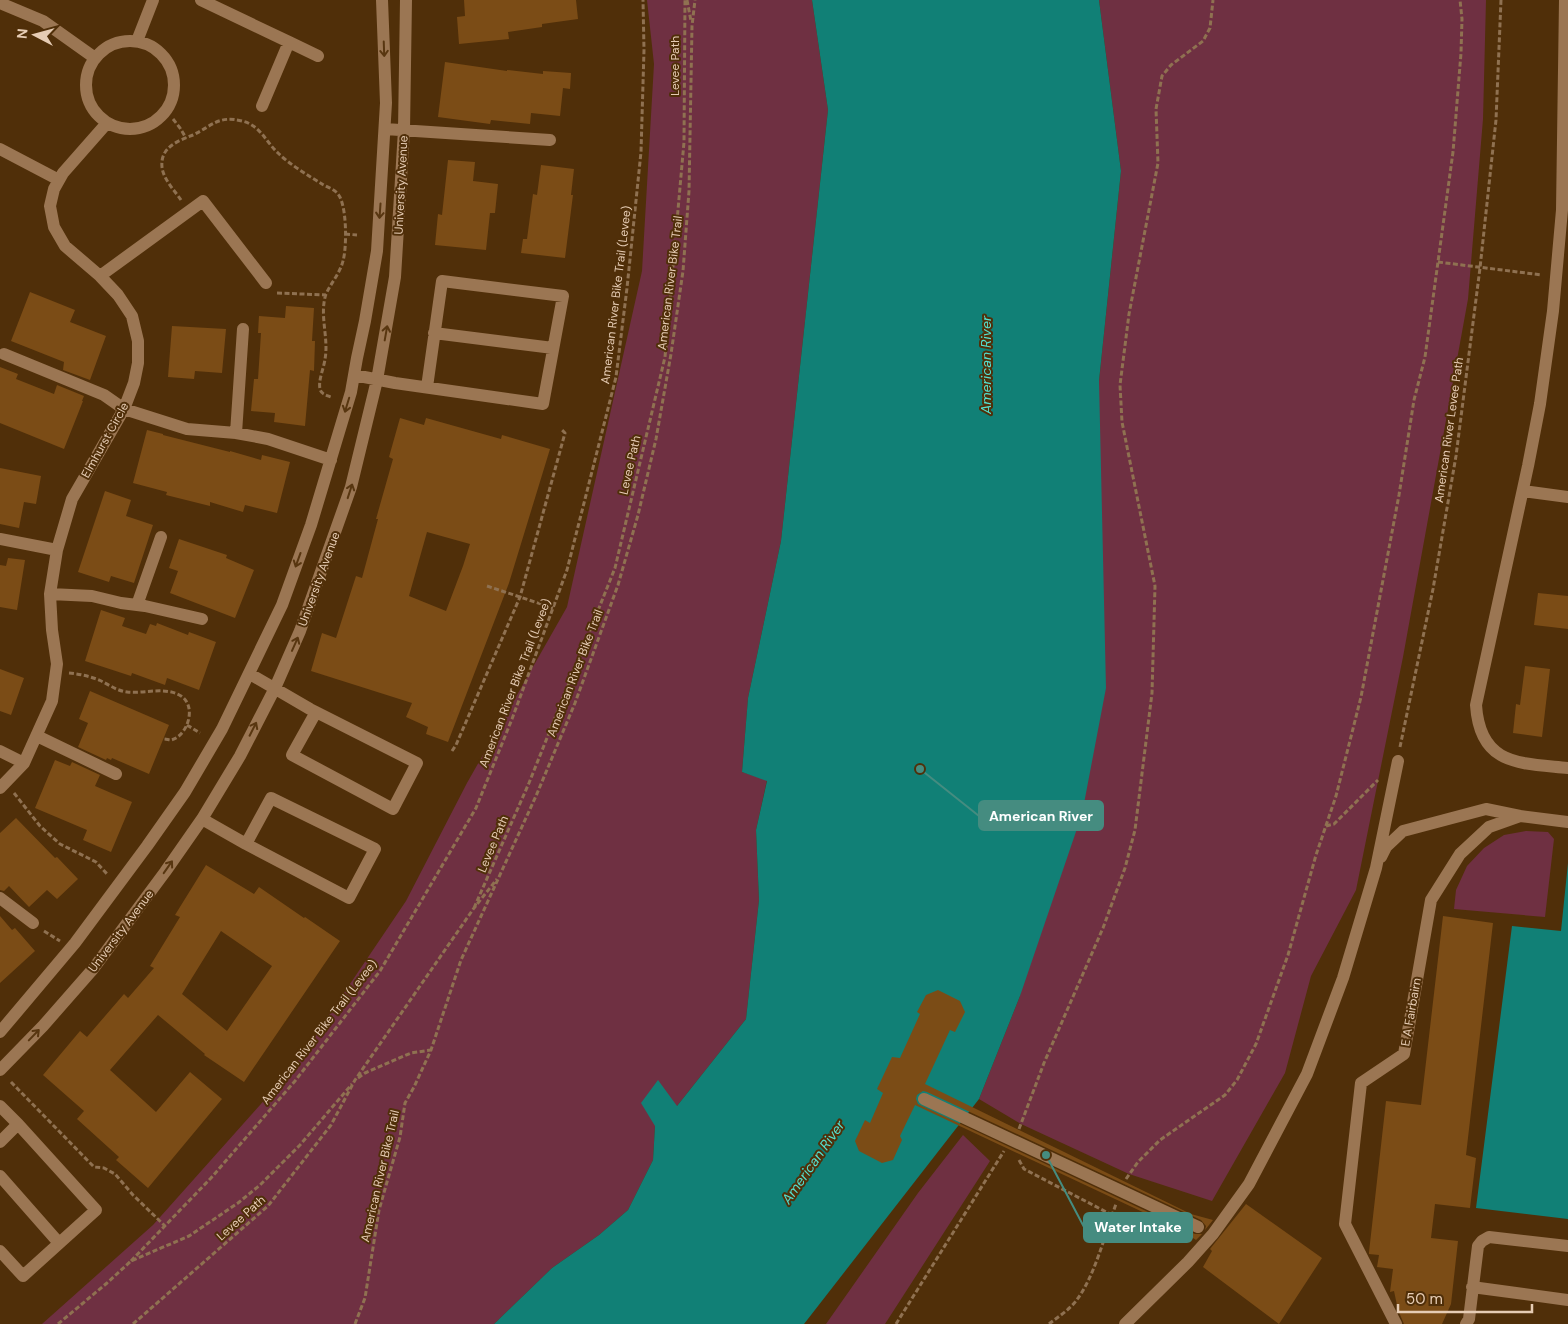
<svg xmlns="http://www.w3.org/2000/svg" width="1568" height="1324" font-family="'DM Sans',sans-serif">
<rect width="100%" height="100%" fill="#502f09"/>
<!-- green -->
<path fill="#6f3042" d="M 647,0 L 812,0 L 828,110 L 781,541 L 748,698 L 742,772 L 767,780 L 756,830 L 759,900 L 746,1019 L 677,1106 L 655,1126 L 653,1160 L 628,1210 L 599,1235 L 552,1268 L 494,1324 L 42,1324 L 153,1225 L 294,1067 L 406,901 L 467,783 L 567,607 L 642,271 L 654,64 Z
M 1099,0 L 1486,0 L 1483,119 L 1468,299 L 1403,657 L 1356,890 L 1311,976 L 1285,1073 L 1212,1201 L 1129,1174 L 1021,1124 L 979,1099 L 1020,996 L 1099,381 L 1121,171 Z
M 1526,831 L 1548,832 L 1554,839 L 1545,917 L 1454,909 L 1456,890 L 1467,866 L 1484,848 L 1504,835 Z
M 963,1135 L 990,1161 L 885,1324 L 826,1324 L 918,1193 Z"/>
<!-- water -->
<path fill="#118076" d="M 812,0 L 1099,0 L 1121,171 L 1099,381 L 1106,688 L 1082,814 L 1020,996 L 979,1099 L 804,1324 L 494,1324 L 552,1268 L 599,1235 L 628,1210 L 653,1160 L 655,1126 L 641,1103 L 658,1080 L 677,1106 L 746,1019 L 759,900 L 756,830 L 767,781 L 742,772 L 748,698 L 781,541 L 828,110 Z
M 1568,863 L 1568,1219 L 1476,1208 L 1512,926 L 1561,931 Z"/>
<!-- building -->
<path fill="#7b4c16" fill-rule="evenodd" d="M 464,0 L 576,0 L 578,19 L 542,24 L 542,27 L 508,32 L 509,39 L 459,44 L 457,17 L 465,16 Z
M 445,62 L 507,71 L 507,70 L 543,74 L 543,71 L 571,73 L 570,89 L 563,88 L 560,116 L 531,113 L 530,124 L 491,120 L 490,124 L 438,117 Z
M 448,160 L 475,162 L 473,181 L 498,184 L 495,213 L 490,213 L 486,250 L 435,245 L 438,214 L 442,215 Z
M 541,165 L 574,169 L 571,195 L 573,195 L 565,258 L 521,253 L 523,239 L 527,239 L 533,194 L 537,195 Z
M 30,292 L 75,310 L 70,322 L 106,336 L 90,380 L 63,370 L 64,362 L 11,341 Z
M 286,306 L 314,308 L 312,341 L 315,341 L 314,371 L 310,370 L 305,426 L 274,422 L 275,413 L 251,411 L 254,379 L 258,379 L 261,333 L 258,333 L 259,316 L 285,318 Z
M 172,326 L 226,329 L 222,373 L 195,371 L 194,379 L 168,377 Z
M 0,367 L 18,374 L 16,379 L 54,394 L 57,385 L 84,396 L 82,401 L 83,401 L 64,449 L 0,423 Z
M 400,418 L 424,425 L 426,418 L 501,439 L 502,435 L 550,449 L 509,583 L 448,742 L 426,734 L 428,727 L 406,717 L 412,703 L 311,671 L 322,633 L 336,638 L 356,576 L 362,578 L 378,519 L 376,519 L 393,459 L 389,457 ZM 427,532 L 470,544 L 463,566 L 446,611 L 409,596 Z
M 147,430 L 163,434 L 163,435 L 230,452 L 230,451 L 261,460 L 262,455 L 290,462 L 277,513 L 245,505 L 243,512 L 210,502 L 210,506 L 166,495 L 167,492 L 133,483 Z
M 0,468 L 41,476 L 36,504 L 24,502 L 19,528 L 0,524 Z
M 105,491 L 131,500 L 126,516 L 153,525 L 134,583 L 111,576 L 109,582 L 78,572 Z
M 179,539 L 227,555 L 226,558 L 254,570 L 235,618 L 170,593 L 178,571 L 169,568 Z
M 8,558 L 25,560 L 17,610 L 0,607 L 0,565 L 6,566 Z
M 1538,593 L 1568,596 L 1568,629 L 1534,625 Z
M 101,610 L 125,618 L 122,626 L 146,634 L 150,624 L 156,626 L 157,623 L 188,635 L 189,632 L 216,642 L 199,690 L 167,678 L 165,685 L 132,673 L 131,676 L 85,661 Z
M 1525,666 L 1550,669 L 1542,737 L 1513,733 L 1516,704 L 1520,705 Z
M 0,669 L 24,678 L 11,715 L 0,711 Z
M 90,691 L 169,725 L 149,774 L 112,758 L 111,760 L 107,758 L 106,760 L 78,747 L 88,723 L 79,719 Z
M 55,760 L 70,766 L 72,762 L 100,775 L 95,786 L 132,802 L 111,852 L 83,840 L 87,830 L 35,808 Z
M 16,818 L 55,858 L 57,857 L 78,879 L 57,899 L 47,890 L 29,907 L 9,886 L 4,891 L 0,890 L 0,833 Z
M 206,865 L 254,894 L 259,887 L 304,918 L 305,917 L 340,941 L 244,1082 L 204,1055 L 205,1054 L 158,1015 L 110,1070 L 156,1112 L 190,1072 L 222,1099 L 148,1188 L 116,1160 L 119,1157 L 77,1119 L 84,1111 L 43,1075 L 80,1031 L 87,1037 L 124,994 L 128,998 L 154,968 L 150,966 L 180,917 L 175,915 ZM 221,931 L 272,966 L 227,1031 L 182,994 Z
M 0,916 L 12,930 L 15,928 L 35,951 L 0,983 Z
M 1443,916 L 1493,923 L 1466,1155 L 1476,1158 L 1470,1208 L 1435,1204 L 1431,1238 L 1458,1241 L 1451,1304 L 1442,1324 L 1404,1324 L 1398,1310 L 1394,1291 L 1390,1292 L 1393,1269 L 1377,1267 L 1379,1255 L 1369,1254 L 1369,1252 L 1386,1101 L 1421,1105 Z
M 938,990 L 960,1001 L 965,1012 L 955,1032 L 950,1030 L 925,1084 L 1191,1214 L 1213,1220 L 1205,1230 L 1206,1226 L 1201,1220 L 927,1092 L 923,1091 L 917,1095 L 916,1099 L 918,1104 L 1195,1234 L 1202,1234 L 1196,1240 L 1181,1230 L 915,1105 L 900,1136 L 902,1140 L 893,1160 L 882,1163 L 859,1151 L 855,1141 L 865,1120 L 870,1123 L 883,1093 L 877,1089 L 892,1057 L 900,1058 L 920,1014 L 917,1012 L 926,995 Z
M 1246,1204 L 1322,1258 L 1279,1324 L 1203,1267 L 1212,1251 L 1210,1249 Z"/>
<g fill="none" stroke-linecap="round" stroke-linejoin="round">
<!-- path -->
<path stroke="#8f7151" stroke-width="3" stroke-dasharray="5 2.5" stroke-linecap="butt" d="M 687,0 L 691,21
M 173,119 L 180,128 L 186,138
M 181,200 C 175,191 163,179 162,167 C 160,147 178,141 193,135 C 212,126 218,115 242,121 C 260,125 266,142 278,153 C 289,164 309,176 322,184 C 327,187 334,189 338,194 C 347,205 347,247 343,261 C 340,273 331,283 326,294 C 319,315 329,338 325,359 C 324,368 318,380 320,389 C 321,394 326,395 331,397
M 345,234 L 357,235
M 1438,262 L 1542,275
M 277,293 L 326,295
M 487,586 L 553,608
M 69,673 C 79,674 89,676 99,680 C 108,684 117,691 127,692 C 144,694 165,686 181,696 C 197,706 188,736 171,740 C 169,740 166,739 163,739
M 187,725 L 200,733
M 1400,747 L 1433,589 L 1456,456 L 1480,268 L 1496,120 L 1501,0
M 452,751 L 456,745 L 520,597 L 565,433 L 561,429
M 14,793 L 40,826 L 60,844 L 96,862 L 108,875
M 1326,826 L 1334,824 L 1378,780
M 474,908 L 529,783 L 615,568 L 665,357 L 684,142 L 685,0
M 44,931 L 60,941
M 358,1078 L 365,1073 L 411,1053 L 431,1050
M 11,1082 L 94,1167 L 104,1168 L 115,1174 L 133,1195 L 165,1226
M 1019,1129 L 1044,1063 L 1103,928 L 1125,868 L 1135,830 L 1152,693 L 1155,586 L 1122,422 L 1120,385 L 1129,314 L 1158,163 L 1156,109 L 1162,76 L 1171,65 L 1203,41 L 1210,28 L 1213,0
M 1019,1160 L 1024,1169 L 1112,1215
M 1126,1179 L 1138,1162 L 1160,1140 L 1225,1095 L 1237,1080 L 1256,1044 L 1288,955 L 1316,855 L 1336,796 L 1361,697 L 1399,495 L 1414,400 L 1425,357 L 1453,152 L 1461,53 L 1462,19 L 1460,0
M 131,1261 L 211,1178 L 295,1081 L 380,971 L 476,808 L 512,719 L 567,570 L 616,377 L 627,288 L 641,152 L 644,50 L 643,0
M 58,1324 L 107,1283 L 131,1261 L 189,1236 L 238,1203 L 260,1185 L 300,1145 L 352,1084
M 133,1324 L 268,1206 L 331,1125 L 355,1080 L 474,908 L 497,879
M 355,1324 L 365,1298 L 379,1210 L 400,1137 L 405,1103 L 414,1087 L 431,1050 L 461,960 L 536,796 L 575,703 L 618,585 L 638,515 L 656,439 L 671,354 L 683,271 L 689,191 L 692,26 L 695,0
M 896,1324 L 1004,1151
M 1049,1324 C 1058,1317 1069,1310 1076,1301 C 1095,1276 1105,1234 1116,1204"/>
<!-- minor -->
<path stroke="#9b7653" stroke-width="12" d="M 201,0 L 289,42 L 262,106
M 1565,0 L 1562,210 L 1553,311 L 1540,404 L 1528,466 L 1476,705 C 1480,766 1520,763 1568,768
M 0,3 L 43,21 L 95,58
M86 85a44 44 0 1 1 88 0a44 44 0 1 1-88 0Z
M 137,41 L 153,0
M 289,42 L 318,56
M 385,129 L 550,140
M 0,149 L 59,180
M 100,276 L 203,201 L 266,283
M 434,333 L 553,348
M 4,354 L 104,395 L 124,409 L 187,429 L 236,433 L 243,329
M 354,375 L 395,383 L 543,404 L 563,296 L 442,281 L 427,387
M 236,433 L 268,439 L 331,460
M 1523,491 L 1568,497
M 0,539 L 57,550
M 50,594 L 92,596 L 121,603 L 145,606 L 202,619
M 137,605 L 161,537
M 250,674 L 310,709 L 316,712 L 417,763 L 393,809 L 292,755 L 316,712
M 37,736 L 116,774
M 0,751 L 24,763
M 0,788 L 24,763 L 52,701 L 57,664 L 52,630 L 50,594 L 57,550 L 72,499 L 124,409 L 134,383 L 138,363 L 138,341 L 132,316 L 118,295 L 100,276 L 65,246 L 54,227 L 50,206 L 54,189 L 63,173 L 107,123
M 202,819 L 246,844 L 349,898 L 375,849 L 271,798 L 246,844
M 1381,857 L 1386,847 L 1403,831 L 1486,809 L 1520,816
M 0,898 L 33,923
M 0,1032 L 75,943 L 147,846 L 185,792 L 222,729 L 282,605 L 311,525 L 351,392 L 357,358 L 365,321 L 377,251 L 386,103 L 382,0
M 0,1070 L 43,1026 L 93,969 L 165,872 L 202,819 L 240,756 L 275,688 L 300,631 L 351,487 L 377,380 L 395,277 L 404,130 L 406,0
M 0,1106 L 18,1124 L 96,1210 L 23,1276 L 0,1251
M 0,1142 L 18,1124
M 0,1176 L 59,1243
M 1472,1287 L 1568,1300
M 1125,1324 L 1188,1262 L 1213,1234 L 1249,1184 L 1307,1074 L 1343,978 L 1376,868 L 1398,761
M 1396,1324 L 1345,1224 L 1361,1083 L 1404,1054 L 1431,900 L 1460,854 L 1489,827 L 1520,816 L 1568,822
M 1466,1324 L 1469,1319 L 1478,1246 L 1482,1241 L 1489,1237 L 1568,1246"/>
<!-- minor-bridge -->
<path stroke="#9b7653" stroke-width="12" d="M 924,1099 L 1198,1227"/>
</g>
<!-- one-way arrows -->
<defs><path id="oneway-shaft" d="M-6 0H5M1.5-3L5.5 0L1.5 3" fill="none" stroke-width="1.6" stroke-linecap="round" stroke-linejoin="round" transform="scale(1.25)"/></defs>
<g stroke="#583610">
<use href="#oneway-shaft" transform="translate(384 49) rotate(88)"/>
<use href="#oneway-shaft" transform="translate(380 211) rotate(94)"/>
<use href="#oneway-shaft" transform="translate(386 333) rotate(-80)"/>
<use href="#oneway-shaft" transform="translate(347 405) rotate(107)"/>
<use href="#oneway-shaft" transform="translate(350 491) rotate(-72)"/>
<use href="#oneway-shaft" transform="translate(298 560) rotate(110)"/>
<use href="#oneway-shaft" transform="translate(295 644) rotate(-66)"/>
<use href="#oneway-shaft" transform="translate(253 729) rotate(-63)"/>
<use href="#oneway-shaft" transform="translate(168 867) rotate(-55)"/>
<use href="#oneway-shaft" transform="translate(34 1035) rotate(-46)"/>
</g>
<g text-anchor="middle" stroke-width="4" stroke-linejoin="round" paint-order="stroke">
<!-- street labels -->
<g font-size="12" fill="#e6ccb4" stroke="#502f09">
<text transform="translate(675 66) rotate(-90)" y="4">Levee Path</text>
<text transform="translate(401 185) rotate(-87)" y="4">University Avenue</text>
<text transform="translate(670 283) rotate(-83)" y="4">American River Bike Trail</text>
<text transform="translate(616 295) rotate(-83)" y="4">American River Bike Trail (Levee)</text>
<text transform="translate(1449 430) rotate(-82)" y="4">American River Levee Path</text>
<text transform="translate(105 440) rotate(-61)" y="4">Elmhurst Circle</text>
<text transform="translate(630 465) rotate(-77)" y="4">Levee Path</text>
<text transform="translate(319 579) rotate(-70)" y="4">University Avenue</text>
<text transform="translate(575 673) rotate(-69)" y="4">American River Bike Trail</text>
<text transform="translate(515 683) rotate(-69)" y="4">American River Bike Trail (Levee)</text>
<text transform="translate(493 844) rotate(-67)" y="4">Levee Path</text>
<text transform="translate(121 931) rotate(-53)" y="4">University Avenue</text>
<text transform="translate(1411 1012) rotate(-80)" y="4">E A Fairbairn</text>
<text transform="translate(319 1032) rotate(-52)" y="4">American River Bike Trail (Levee)</text>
<text transform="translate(380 1176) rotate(-77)" y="4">American River Bike Trail</text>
<text transform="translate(241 1218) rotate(-42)" y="4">Levee Path</text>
</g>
<!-- water labels -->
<g font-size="14" font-style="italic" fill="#54e0d0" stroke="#502f09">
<text transform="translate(986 365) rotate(-90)" y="5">American River</text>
<text transform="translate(813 1162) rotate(-55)" y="5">American River</text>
</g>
</g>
<!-- callouts -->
<path fill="none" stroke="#458c80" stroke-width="2" d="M920 769L979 816M1046 1155L1084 1227"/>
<g fill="#458c80" stroke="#502f09" stroke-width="2">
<circle cx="920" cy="769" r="5"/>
<circle cx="1046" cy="1155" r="5"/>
</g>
<g fill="#458c80" stroke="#458c80" stroke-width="2">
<rect x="979" y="801" width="124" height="29" rx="5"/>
<rect x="1084" y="1213" width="108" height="29" rx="5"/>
</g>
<g font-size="14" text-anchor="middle" font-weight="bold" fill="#fff">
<text x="1041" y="821">American River</text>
<text x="1138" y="1232">Water Intake</text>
</g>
<!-- north arrow -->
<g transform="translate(35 35) rotate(276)" stroke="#502f09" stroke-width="4" paint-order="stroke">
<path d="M0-4L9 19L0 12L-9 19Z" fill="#e6ccb4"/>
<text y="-8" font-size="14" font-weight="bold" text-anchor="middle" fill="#e6ccb4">N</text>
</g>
<!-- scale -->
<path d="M1398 1304v8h134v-8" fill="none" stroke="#e6ccb4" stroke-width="2.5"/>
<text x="1406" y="1304" font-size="15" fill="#e6ccb4" stroke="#502f09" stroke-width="4" paint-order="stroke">50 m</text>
</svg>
